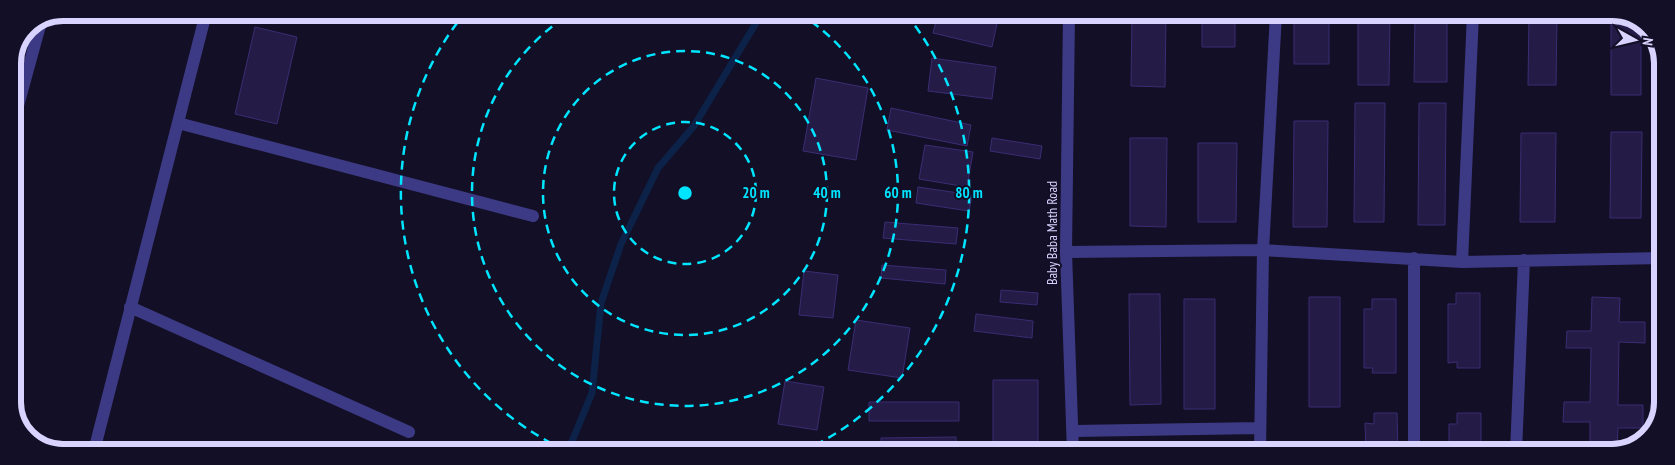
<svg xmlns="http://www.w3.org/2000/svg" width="1675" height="465" font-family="'PT Sans Narrow',sans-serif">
<rect width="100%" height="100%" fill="#130f26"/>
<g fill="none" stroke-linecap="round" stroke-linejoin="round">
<!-- stream -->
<path stroke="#0c2248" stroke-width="7" d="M 568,451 L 592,393 L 601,303 L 621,244 L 658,168 L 694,126 L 762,13"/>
</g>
<!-- building -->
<path fill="#241b47" stroke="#3b2d73" d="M 938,13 L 999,14 L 992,47 L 933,33 Z
M 1132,14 L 1166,14 L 1165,87 L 1131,86 Z
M 1202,14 L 1235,14 L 1235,47 L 1202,47 Z
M 1294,14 L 1329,14 L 1329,64 L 1294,64 Z
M 1358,14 L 1390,14 L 1389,85 L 1358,85 Z
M 1415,14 L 1447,14 L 1447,82 L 1414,82 Z
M 1529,14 L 1557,14 L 1556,85 L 1528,85 Z
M 1611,14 L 1624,14 L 1641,25 L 1641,95 L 1611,95 Z
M 255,27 L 297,37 L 277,124 L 235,114 Z
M 932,58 L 996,67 L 992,99 L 928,91 Z
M 816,78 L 868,88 L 856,160 L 803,151 Z
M 1355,103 L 1385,103 L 1384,222 L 1354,222 Z
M 1419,103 L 1446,103 L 1445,225 L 1418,225 Z
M 891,108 L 971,125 L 967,146 L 887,130 Z
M 1294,121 L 1328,121 L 1327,227 L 1293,227 Z
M 1611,132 L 1642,132 L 1641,218 L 1610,218 Z
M 1521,133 L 1556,133 L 1555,222 L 1520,222 Z
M 992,138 L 1042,146 L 1040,159 L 990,151 Z
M 1130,138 L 1167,138 L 1166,227 L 1130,226 Z
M 1198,143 L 1237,143 L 1236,222 L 1198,222 Z
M 925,145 L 973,152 L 967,187 L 919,179 Z
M 918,187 L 972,195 L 969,211 L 916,203 Z
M 885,222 L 958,228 L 956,244 L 883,238 Z
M 882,265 L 946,270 L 945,284 L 881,278 Z
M 804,271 L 838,275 L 833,318 L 799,315 Z
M 1001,290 L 1038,293 L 1037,305 L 1000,302 Z
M 1456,293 L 1480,293 L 1480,368 L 1457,368 L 1457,362 L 1448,363 L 1448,304 L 1456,304 Z
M 1129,294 L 1160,294 L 1161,404 L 1130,405 Z
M 1309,297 L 1340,297 L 1340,407 L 1309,407 Z
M 1592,297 L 1620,298 L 1619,322 L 1645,322 L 1645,343 L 1619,342 L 1618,405 L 1643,405 L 1643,428 L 1618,428 L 1617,451 L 1614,452 L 1590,451 L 1590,422 L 1563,422 L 1564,402 L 1590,402 L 1591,348 L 1566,348 L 1567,331 L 1591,331 Z
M 1184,299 L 1215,299 L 1215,409 L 1184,409 Z
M 1372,299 L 1396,299 L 1396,373 L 1372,373 L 1373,368 L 1364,368 L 1364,309 L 1372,309 Z
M 976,314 L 1033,321 L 1032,338 L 974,331 Z
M 856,320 L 910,328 L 902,378 L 848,370 Z
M 993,380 L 1038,380 L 1038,452 L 993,452 Z
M 785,381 L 824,387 L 817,430 L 778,424 Z
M 869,402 L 959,402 L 959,421 L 869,421 Z
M 1374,413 L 1397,413 L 1398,452 L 1366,452 L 1365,423 L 1374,424 Z
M 1457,413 L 1481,413 L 1481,452 L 1449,452 L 1449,424 L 1457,424 Z
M 956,437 L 956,452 L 881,452 L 881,438 Z
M 827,447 L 827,452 L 768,452 L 768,450 Z
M 1307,449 L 1338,449 L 1338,452 L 1307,452 Z"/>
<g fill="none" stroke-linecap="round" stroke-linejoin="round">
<!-- minor -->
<path stroke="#3d3a85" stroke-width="12" d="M 178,123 L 533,216
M 13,124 L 41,22
M 1066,252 L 1263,250 L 1462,262 L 1662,258
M 1462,262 L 1473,14
M 130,307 L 409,432
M 1073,431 L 1260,428
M 94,451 L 206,13
M 1260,452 L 1263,250 L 1276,14
M 1414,452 L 1414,258
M 1516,452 L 1524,260"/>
<!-- tertiary -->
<path stroke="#3d3a85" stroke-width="12" d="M 1069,14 L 1066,252 L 1073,452"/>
</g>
<!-- distance rings -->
<g fill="none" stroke="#00e5ff" stroke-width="2.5" stroke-dasharray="9 6">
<circle cx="685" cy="193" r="71"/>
<circle cx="685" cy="193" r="142"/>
<path d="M799 13A213 213 0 1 1 571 13"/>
<path d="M565 450A284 284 0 0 1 464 14M906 14A284 284 0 0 1 803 451"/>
</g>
<g text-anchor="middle" stroke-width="4" stroke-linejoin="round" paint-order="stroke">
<!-- street labels -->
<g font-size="14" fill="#d9d4ff" stroke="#130f26">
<text transform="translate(1052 233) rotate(-90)" y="5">Baby Baba Math Road</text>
</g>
</g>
<!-- crop -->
<path d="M0 0H1675V465H0ZM63 21H1612A42 42 0 0 1 1654 63V402A42 42 0 0 1 1612 444H63A42 42 0 0 1 21 402V63A42 42 0 0 1 63 21Z" fill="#130f26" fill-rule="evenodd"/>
<path fill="none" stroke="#d9d4ff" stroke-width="6" d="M63 21H1612A42 42 0 0 1 1654 63V402A42 42 0 0 1 1612 444H63A42 42 0 0 1 21 402V63A42 42 0 0 1 63 21Z"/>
<circle cx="685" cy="193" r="8" fill="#00e5ff" stroke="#130f26" stroke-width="2.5"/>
<g font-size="15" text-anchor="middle" font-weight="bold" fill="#00e5ff" stroke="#130f26" stroke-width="4" stroke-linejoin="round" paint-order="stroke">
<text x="756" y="198">20 m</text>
<text x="827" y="198">40 m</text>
<text x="898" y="198">60 m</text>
<text x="969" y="198">80 m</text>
</g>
<!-- north arrow -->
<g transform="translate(1635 40) rotate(98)" stroke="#130f26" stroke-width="4" paint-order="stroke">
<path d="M0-4L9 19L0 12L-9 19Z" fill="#d9d4ff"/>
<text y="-8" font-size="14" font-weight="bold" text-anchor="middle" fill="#d9d4ff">N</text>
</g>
</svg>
